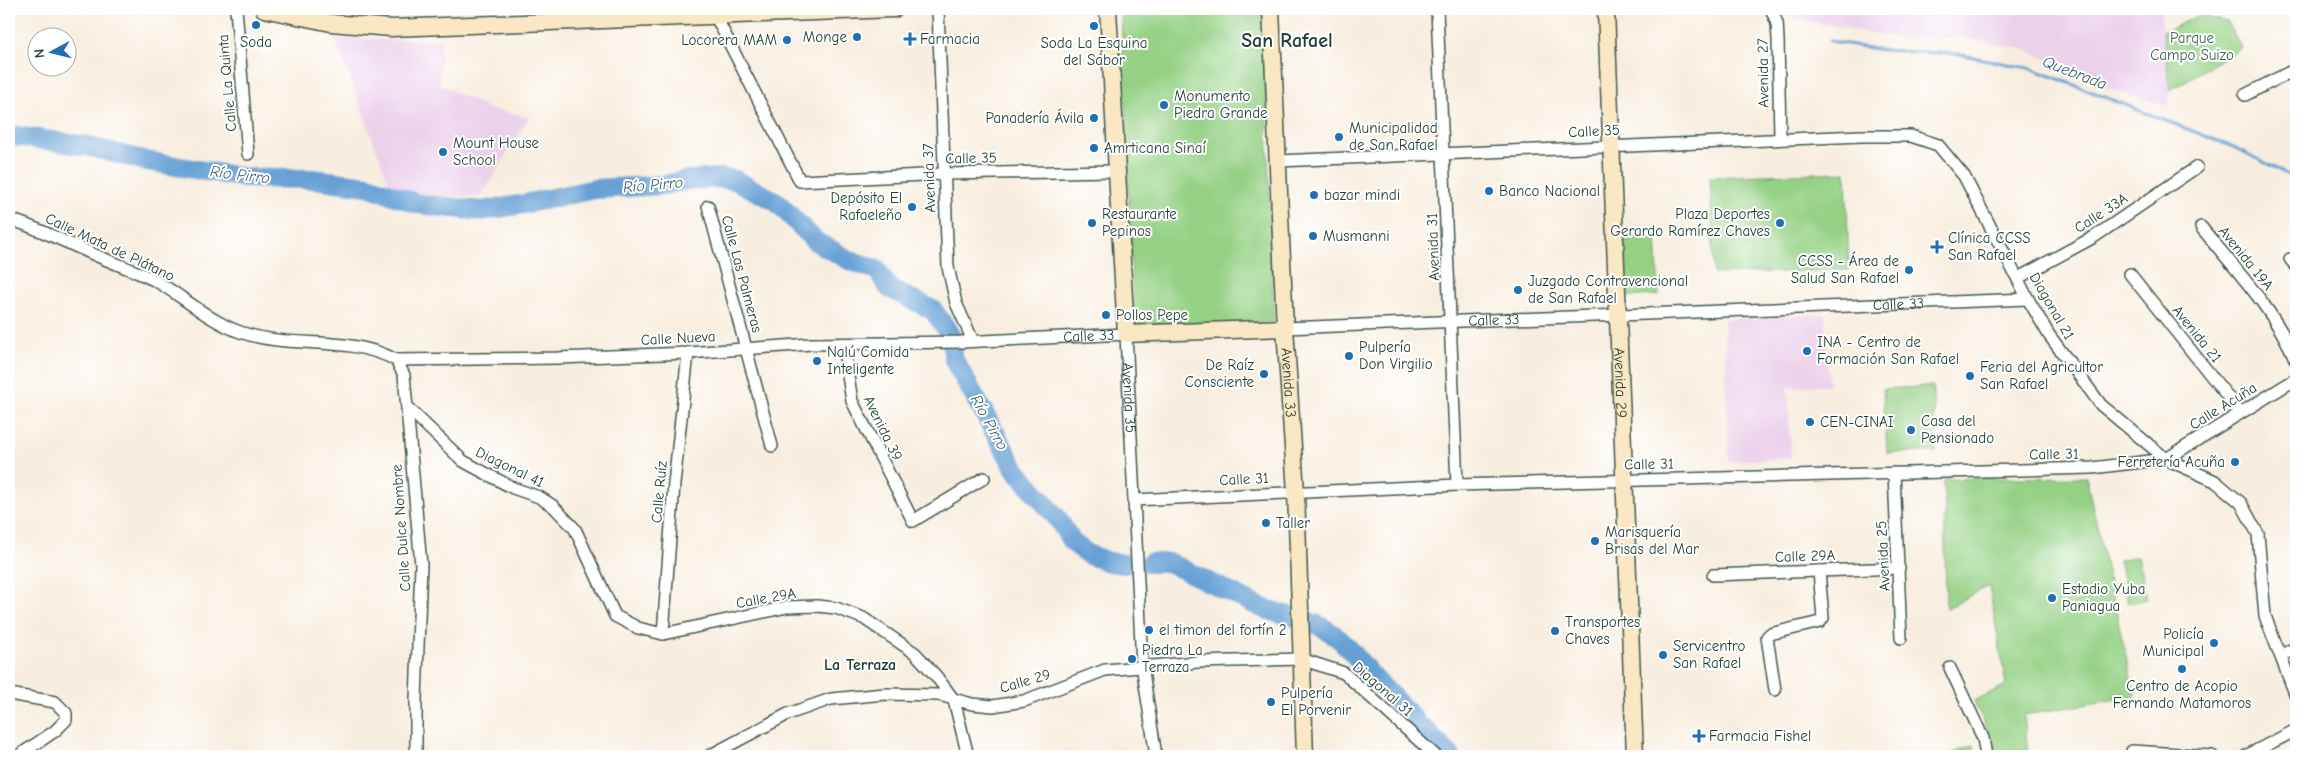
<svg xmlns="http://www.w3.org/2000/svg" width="2305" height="765" font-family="'Comic Neue',sans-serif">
<rect width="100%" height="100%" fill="#fff"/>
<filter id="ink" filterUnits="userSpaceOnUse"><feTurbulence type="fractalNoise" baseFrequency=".02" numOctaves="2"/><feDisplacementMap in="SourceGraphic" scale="10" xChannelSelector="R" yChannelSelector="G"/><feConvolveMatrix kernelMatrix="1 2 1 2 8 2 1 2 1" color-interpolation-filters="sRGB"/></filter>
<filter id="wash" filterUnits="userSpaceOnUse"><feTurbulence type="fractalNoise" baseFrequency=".0096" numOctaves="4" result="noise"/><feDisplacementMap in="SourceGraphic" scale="20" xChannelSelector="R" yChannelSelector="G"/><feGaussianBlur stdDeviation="1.12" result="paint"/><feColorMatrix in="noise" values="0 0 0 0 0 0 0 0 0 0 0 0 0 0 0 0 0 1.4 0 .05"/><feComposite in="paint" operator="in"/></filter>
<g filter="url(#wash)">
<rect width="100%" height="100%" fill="#f8eedf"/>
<!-- built -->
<path fill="#ecd1eb" d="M 1782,9 L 2160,9 L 2170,90 L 2167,106 L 2105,87 L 2024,49 L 1958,37 L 1904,39 L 1787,17 Z
M 335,39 L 441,40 L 439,84 L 490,109 L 529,117 L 482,196 L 421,198 L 390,186 Z
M 1825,314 L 1829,385 L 1788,387 L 1791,458 L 1729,461 L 1724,319 Z"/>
<!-- green -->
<path fill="#95d185" stroke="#5a875c" d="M 1230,9 L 1263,9 L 1274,322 L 1134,328 L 1121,14 Z
M 2204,13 L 2208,18 L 2228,22 L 2241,48 L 2170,90 L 2163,32 Z
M 1846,172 L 1849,270 L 1714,274 L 1710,177 Z
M 1656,234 L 1659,295 L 1624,297 L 1621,236 Z
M 1933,386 L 1936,452 L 1887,453 L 1883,389 Z
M 2086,477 L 2135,696 L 2024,715 L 2028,754 L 1991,756 L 1985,725 L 1974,701 L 2006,685 L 1989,586 L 1946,609 L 1944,479 Z
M 2138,556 L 2147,599 L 2128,603 L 2119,560 Z
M 1974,745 L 1975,756 L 1945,756 Z"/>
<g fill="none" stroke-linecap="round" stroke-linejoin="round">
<!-- stream -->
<path stroke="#66a0d5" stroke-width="3" d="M 1830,41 L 1881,50 L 1958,54 L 2033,69 L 2236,148 L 2296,179"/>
<!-- river -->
<path stroke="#66a0d5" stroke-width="20" d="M 9,135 L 87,146 L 146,161 L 247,178 L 313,179 L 368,186 L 418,204 L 481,211 L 524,204 L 595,189 L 664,185 L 688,180 L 722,178 L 735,180 L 777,202 L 815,241 L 849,260 L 877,270 L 889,288 L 933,310 L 950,334 L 954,360 L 1016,470 L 1058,519 L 1072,542 L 1089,555 L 1109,562 L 1125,564
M 1150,563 L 1170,563 L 1262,608 L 1293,617
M 1310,622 C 1335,630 1350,649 1366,669
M 1372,676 L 1415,720
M 1423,728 L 1451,756"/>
</g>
</g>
<g filter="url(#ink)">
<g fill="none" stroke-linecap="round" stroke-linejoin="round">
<!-- street casing -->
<g stroke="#40584e" stroke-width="14">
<g id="street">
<path d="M 236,9 L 248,154"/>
<path d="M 938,9 L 948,267 L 956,303 L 973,341"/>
<path d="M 1437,9 L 1457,485"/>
<path d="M 1771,9 L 1777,23 L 1778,39 L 1780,138"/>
<path d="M 716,17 L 800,181 L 944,174 L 1116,171"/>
<path d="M 2245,95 L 2296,69"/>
<path d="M 1278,161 L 1861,136 L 1911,136 L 1938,145 L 1964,176 L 2028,299 L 2049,335 L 2101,405 L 2166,459 L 2215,481 L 2241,503 L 2258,534 L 2265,616 L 2296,696"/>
<path d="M 708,206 L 772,446"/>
<path id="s1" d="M 9,219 C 38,228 65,242 93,254 C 113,263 136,271 156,281 C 184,297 209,321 240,332 C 291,350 347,334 396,360 L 558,358 L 688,353 L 811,344 L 961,342 L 1126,334 L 1142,665 L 1156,756"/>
<path d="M 2201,227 C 2235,269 2275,310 2296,361"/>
<path d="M 2290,259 L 2296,266"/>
<path d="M 2130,274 L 2240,412"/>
<path d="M 2018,278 L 2094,237 L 2197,167"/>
<path id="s2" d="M 1285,328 L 2028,299"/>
<path d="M 843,344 L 852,401 L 913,521 L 984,478"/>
<path d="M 396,360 L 404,375 L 421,565 L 416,700 L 416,756"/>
<path d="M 407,407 L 463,461 L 513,488 L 539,497 L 553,506 L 575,529 L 615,616 L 638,628 L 663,634 L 787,607 L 817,606 L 836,608 L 863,618 L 915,653 L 936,676 L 954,700 L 968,756"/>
<path d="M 1894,473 L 1901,638"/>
<path d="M 1133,500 L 1457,485 L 2092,468 L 2166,459 L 2296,379"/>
<path d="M 1713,575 L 1899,568"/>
<path d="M 663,634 L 674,484 L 688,353"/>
<path d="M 2281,656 L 2296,647"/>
<path d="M 1950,668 L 1983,738 L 1986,756"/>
<path d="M 1775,690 L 1767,637 L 1770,634 L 1820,622 L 1823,618 L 1819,571"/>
<path d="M 9,694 L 55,702 L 66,713 L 66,720 L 55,731 L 18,756"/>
<path d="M 2132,751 L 2212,756"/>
<path d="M 709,756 L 788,714 L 831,699 L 885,694 L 939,695 L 972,704 L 993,706 L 1024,701 L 1105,670 L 1198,662 L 1301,659 L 1344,673 L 1436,756"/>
<path d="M 2246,756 L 2296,730"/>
</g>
</g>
<!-- secondary casing -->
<g stroke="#40584e" stroke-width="19">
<g id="secondary">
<path d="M 264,9 L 331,23 L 391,28 L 894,9"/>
<path d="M 1108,9 L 1126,334 L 1285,328"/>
<path id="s3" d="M 1271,9 L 1285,328 L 1296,492 L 1305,756"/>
<path id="s4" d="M 1606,9 L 1635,756"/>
</g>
</g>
<!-- street -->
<use href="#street" stroke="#fff" stroke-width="11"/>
<!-- secondary -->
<use href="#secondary" stroke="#fae7c3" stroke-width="16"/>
</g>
</g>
<!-- markers -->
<g fill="#1f6fb2" stroke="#fff" stroke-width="2">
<circle cx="256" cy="25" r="5"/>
<circle cx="1094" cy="26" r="5"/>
<circle cx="857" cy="37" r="5"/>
<path d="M907.5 31.5h5v5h5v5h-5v5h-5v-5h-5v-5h5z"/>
<circle cx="787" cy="40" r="5"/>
<circle cx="1164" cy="105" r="5"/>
<circle cx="1094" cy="118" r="5"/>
<circle cx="1339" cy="137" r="5"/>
<circle cx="1094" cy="148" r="5"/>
<circle cx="443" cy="152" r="5"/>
<circle cx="1489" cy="191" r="5"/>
<circle cx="1314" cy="195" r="5"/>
<circle cx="912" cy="207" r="5"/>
<circle cx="1092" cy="223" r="5"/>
<circle cx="1780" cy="223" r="5"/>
<circle cx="1313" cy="236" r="5"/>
<path d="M1934.5 239.5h5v5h5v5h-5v5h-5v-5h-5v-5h5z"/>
<circle cx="1909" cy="270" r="5"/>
<circle cx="1518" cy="290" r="5"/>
<circle cx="1106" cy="315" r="5"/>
<circle cx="1807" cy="351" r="5"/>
<circle cx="1349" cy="356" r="5"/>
<circle cx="817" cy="361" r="5"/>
<circle cx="1264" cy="374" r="5"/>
<circle cx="1970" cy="376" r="5"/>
<circle cx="1810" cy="422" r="5"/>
<circle cx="1911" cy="430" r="5"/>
<circle cx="2235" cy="462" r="5"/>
<circle cx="1266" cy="523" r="5"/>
<circle cx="1595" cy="541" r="5"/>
<circle cx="2052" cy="598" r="5"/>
<circle cx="1149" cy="630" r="5"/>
<circle cx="1555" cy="631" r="5"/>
<circle cx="2214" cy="643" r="5"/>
<circle cx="1663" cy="655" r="5"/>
<circle cx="1132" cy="659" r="5"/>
<circle cx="2182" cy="669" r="5"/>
<circle cx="1271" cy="702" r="5"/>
<path d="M1696.5 728.5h5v5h5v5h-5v5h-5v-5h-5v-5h5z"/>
</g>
<g text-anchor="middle" stroke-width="4" stroke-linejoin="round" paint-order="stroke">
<!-- poi labels -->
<g font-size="15" fill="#1f3d34" stroke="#fff" text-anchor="start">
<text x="847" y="42" text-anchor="end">Monge</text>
<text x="920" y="44">Farmacia</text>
<text x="777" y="45" text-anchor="end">Locorera MAM</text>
<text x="256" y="47" text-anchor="middle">Soda</text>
<text x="1094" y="48" text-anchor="middle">Soda La Esquina<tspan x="1094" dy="17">del Sabor</tspan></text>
<text x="1174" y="101">Monumento<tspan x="1174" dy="17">Piedra Grande</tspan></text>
<text x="1084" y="123" text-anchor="end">Panadería Ávila</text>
<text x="1349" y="133">Municipalidad<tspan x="1349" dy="17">de San Rafael</tspan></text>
<text x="453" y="148">Mount House<tspan x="453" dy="17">School</tspan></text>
<text x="1104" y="153">Amrticana Sinaí</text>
<text x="1499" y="196">Banco Nacional</text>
<text x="1324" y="200">bazar mindi</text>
<text x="902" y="203" text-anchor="end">Depósito El<tspan x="902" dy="17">Rafaeleño</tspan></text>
<text x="1102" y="219">Restaurante<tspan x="1102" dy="17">Pepinos</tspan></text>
<text x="1770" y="219" text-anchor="end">Plaza Deportes<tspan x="1770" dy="17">Gerardo Ramírez Chaves</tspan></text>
<text x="1323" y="241">Musmanni</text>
<text x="1948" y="243">Clínica CCSS<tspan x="1948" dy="17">San Rafael</tspan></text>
<text x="1899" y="266" text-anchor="end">CCSS - Área de<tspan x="1899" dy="17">Salud San Rafael</tspan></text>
<text x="1528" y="286">Juzgado Contravencional<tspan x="1528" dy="17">de San Rafael</tspan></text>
<text x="1116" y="320">Pollos Pepe</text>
<text x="1817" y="347">INA - Centro de<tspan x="1817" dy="17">Formación San Rafael</tspan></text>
<text x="1359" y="352">Pulpería<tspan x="1359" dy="17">Don Virgilio</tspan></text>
<text x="827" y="357">Nalú Comida<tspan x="827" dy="17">Inteligente</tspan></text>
<text x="1254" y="370" text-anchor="end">De Raíz<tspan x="1254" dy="17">Consciente</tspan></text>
<text x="1980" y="372">Feria del Agricultor<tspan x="1980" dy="17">San Rafael</tspan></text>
<text x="1921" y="426">Casa del<tspan x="1921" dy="17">Pensionado</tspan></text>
<text x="1820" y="427">CEN-CINAI</text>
<text x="2225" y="467" text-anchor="end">Ferretería Acuña</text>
<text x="1276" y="528">Taller</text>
<text x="1605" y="537">Marisquería<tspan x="1605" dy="17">Brisas del Mar</tspan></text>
<text x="2062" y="594">Estadio Yuba<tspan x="2062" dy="17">Paniagua</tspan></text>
<text x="1565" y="627">Transportes<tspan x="1565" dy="17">Chaves</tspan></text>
<text x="1159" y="635">el timon del fortín 2</text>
<text x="2204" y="639" text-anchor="end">Policía<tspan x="2204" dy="17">Municipal</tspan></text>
<text x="1673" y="651">Servicentro<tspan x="1673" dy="17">San Rafael</tspan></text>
<text x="1142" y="655">Piedra La<tspan x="1142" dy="17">Terraza</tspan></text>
<text x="2182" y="691" text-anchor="middle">Centro de Acopio<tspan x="2182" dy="17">Fernando Matamoros</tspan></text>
<text x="1281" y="698">Pulpería<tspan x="1281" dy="17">El Porvenir</tspan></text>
<text x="1709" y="741">Farmacia Fishel</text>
</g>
<!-- park labels -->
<g font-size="15" fill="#3c6248" stroke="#fff">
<text x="2192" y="43">Parque<tspan x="2192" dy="17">Campo Suizo</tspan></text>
</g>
<!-- street labels -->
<g font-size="15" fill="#1f3d34" stroke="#fff">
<text transform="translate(1763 73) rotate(-91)" y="5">Avenida 27</text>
<text transform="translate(227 83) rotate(-95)" y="5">Calle La Quinta</text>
<text transform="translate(1594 131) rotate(-3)" y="5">Calle 35</text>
<text transform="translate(971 158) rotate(-1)" y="5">Calle 35</text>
<text transform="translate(929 178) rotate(-92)" y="5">Avenida 37</text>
<text transform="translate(2101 213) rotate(-33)" y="5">Calle 33A</text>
<text transform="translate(110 247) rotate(25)" y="5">Calle Mata de Plátano</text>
<text transform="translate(1433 247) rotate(-92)" y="5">Avenida 31</text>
<text transform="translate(2246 258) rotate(51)" y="5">Avenida 19A</text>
<text transform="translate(742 274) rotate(75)" y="5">Calle Las Palmeras</text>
<text dy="5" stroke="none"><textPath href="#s2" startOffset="614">Calle 33</textPath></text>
<text transform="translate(2052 306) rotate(60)" y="5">Diagonal 21</text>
<text dy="5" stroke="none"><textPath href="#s2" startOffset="209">Calle 33</textPath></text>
<text transform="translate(2197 334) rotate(51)" y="5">Avenida 21</text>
<text dy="5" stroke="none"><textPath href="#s1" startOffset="1111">Calle 33</textPath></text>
<text transform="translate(678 338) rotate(-3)" y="5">Calle Nueva</text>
<text dy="5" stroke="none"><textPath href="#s3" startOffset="374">Avenida 33</textPath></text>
<text dy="5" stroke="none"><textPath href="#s4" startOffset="374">Avenida 29</textPath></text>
<text dy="5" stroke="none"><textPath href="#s1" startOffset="1212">Avenida 35</textPath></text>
<text transform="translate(2223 406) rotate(-32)" y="5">Calle Acuña</text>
<text transform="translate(883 428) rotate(64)" y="5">Avenida 39</text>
<text transform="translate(2054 454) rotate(-1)" y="5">Calle 31</text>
<text transform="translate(1649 464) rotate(-1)" y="5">Calle 31</text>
<text transform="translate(510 467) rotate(26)" y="5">Diagonal 41</text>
<text transform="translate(1244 479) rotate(-3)" y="5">Calle 31</text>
<text transform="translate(659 492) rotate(-85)" y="5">Calle Ruíz</text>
<text transform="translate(401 528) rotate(-94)" y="5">Calle Dulce Nombre</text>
<text transform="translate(1805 556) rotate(-2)" y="5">Calle 29A</text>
<text transform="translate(1883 556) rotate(-93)" y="5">Avenida 25</text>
<text transform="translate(766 598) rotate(-10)" y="5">Calle 29A</text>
<text transform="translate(1025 681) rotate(-16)" y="5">Calle 29</text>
<text transform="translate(1383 689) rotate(41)" y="5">Diagonal 31</text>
</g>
<!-- water labels -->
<g font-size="16" font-style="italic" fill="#38606c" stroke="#fff">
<text transform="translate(2075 72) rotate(21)" y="6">Quebrada</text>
<text transform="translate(240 174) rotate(7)" y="6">Río Pirro</text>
<text transform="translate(653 184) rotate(-5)" y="6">Río Pirro</text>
<text transform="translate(990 422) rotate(61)" y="6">Río Pirro</text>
</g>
<!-- neighbourhood labels -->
<g font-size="16" font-weight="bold" fill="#1f3d34" stroke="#fff">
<text x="860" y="670">La Terraza</text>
</g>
<!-- district labels -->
<g font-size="20" font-weight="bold" fill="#1f3d34" stroke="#fff">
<text x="1287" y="47">San Rafael</text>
</g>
</g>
<!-- margin -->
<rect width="2305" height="765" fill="none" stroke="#fff" stroke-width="30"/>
<!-- north arrow -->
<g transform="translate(52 52) rotate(263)"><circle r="24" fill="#ffffff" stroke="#a5b1ae"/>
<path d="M0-4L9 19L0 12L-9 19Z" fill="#1f6fb2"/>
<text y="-8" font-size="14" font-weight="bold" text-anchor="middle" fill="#1f3d34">N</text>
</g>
</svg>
